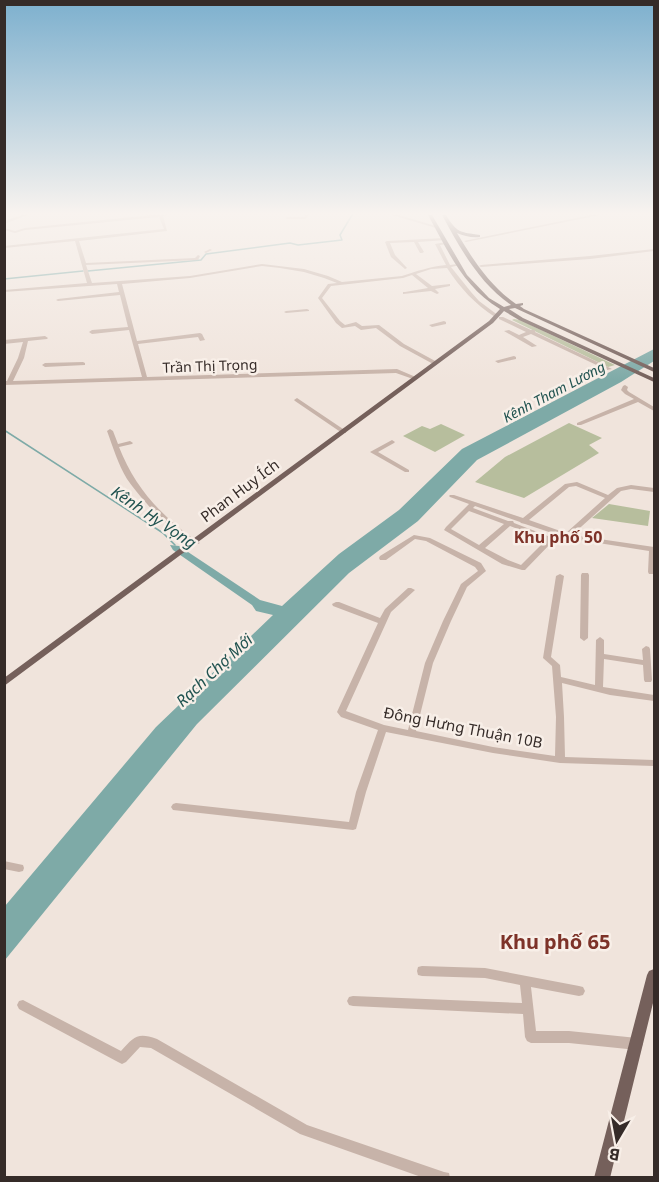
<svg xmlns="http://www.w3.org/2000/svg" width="659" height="1182" font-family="'Noto Sans',sans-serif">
<rect width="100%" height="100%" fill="#f0e4dc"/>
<!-- green -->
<path fill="#b7be9d" d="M 514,319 L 520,320 L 615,365 L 608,367 L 512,320 Z
M 569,423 L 602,438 L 589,445 L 599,453 L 524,498 L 475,482 L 505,457 Z
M 441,424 L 465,435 L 435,452 L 403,436 L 422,426 L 430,429 Z
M 609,504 L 650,511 L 648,526 L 592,518 Z"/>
<!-- water -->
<path fill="#7eaaa7" d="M 654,349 L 654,361 L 621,382 L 477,460 L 418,521 L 349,573 L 197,724 L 5,960 L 5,906 L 156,727 L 273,615 L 256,611 L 252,605 L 173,550 L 170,545 L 179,546 L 260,600 L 282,606 L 339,554 L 399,510 L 462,449 Z"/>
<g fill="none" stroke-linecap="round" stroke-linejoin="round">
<!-- stream -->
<path stroke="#7eaaa7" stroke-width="1.5" d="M 88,271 L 201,260 L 206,254 L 290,243 L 298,245 L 342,240 L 340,235 L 352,215
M 4,279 L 83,271
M 4,430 L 163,533 L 175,545"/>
<!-- minor -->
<path fill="#c7b3a9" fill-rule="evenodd" d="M 22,215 L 28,215 L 4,224 L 4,221 Z
M 152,215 L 167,215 L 163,216 L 167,231 L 79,241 L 86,263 L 195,258 L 198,255 L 200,256 L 198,260 L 86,265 L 92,283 L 190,276 L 262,264 L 304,269 L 328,276 L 342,282 L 402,276 C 417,271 429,267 446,265 L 435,244 L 446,242 L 448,243 L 448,244 L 440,245 L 450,265 L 458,264 L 460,265 L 451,267 L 471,292 L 479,301 L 499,316 L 495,317 C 475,304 460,288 447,268 L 431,269 L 416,274 L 432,286 L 450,284 L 450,286 L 435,289 L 439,293 L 437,294 L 431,291 L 403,294 L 403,292 L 405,292 L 428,288 L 412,275 L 403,278 L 331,286 L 322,298 L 340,321 L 345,325 L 356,322 L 362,326 L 379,325 L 404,344 L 437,362 L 437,364 L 435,365 L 400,346 L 376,328 L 361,330 L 355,326 L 342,328 L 336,323 L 318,298 L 328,284 L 337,283 L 324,278 L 304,272 L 280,268 L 262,266 L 190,278 L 122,284 L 137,341 L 200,333 L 202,334 L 205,340 L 200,341 L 198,337 L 138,344 L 147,377 L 397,369 L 418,378 L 417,379 L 413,379 L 396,373 L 4,385 L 4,381 L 7,381 L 18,358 L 23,342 L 4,344 L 4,340 L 45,336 L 48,338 L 47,339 L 28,341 L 24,358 L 13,381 L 142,377 L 129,330 L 92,334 L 89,332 L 92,330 L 128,327 L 120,295 L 58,301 L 56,300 L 58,299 L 119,292 L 117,284 L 4,292 L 4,290 L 87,283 L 75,241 L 4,248 L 4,246 L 164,229 L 159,217 L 25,230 L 15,233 L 4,230 L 4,228 L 15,231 L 25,228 Z
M 305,215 L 309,215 L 305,219 L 287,219 L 285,218 L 287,217 L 304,217 Z
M 392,215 L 399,215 L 439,227 L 436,228 Z
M 591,215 L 600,215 L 466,242 L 464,241 Z
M 444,238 L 446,239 L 446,240 L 418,242 L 424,252 L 422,253 L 420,253 L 414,242 L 390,243 L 395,255 L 407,268 L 405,269 L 391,257 L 385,242 L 387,241 Z
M 210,249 L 212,250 L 206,253 L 204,252 Z
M 654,249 L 654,251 L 590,259 L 481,267 L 479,266 L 481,265 L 590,256 Z
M 307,309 L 309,310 L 309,311 L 286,313 L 284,312 L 286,311 Z
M 499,317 L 503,317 L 531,330 L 535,330 L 535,332 L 612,369 L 607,370 L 531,334 L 523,337 L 537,346 L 532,347 L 504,331 L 509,330 L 519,335 L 526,332 L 499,319 Z
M 444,321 L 446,322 L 446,324 L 432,327 L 429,325 Z
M 514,356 L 516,357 L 516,359 L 498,363 L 495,361 Z
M 83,362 L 85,363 L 85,365 L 45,367 L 42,365 L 45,363 Z
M 625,385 L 628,387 L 627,390 L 629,392 L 654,407 L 654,411 L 638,402 L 581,425 L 577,425 L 577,423 L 634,399 L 625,394 L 621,390 L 623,386 Z
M 297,398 L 346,431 L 346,433 L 342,433 L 295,401 L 294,400 Z
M 110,429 L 113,431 L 118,444 L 130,441 L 133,443 L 132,444 L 119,447 C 135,488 162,517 198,542 L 200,543 L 198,544 C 181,545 137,494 127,479 C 118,464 113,447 107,431 Z
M 392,440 L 395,442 L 394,443 L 378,452 L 409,470 L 409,472 L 405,472 L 370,452 Z
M 577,482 L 608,495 L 617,488 L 631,485 L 654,488 L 654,492 L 631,489 L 621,491 L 572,535 L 654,547 L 654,574 L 649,574 L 648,572 L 649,551 L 567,538 L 525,524 L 521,523 L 520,522 L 475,506 L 473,508 L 508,521 L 513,521 L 514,523 L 553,538 L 555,539 L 525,570 L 522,570 L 502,564 L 444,530 L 446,527 L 469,504 L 450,497 L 449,496 L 450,495 L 454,495 L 523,518 L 565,484 ZM 576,486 L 605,498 L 566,533 L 529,520 L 569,487 ZM 469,511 L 504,524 L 479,545 L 451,529 ZM 510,526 L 546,540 L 521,565 L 508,560 L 485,548 Z
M 414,535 L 430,538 L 481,563 L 486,571 L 467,587 L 451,621 L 433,663 L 416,731 L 493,747 L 555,756 L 556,717 L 552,666 L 543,658 L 556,576 L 560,574 L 564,576 L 551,657 L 560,665 L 561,677 L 595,685 L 596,640 L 600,637 L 604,640 L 604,654 L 643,660 L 642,649 L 646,646 L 649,647 L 650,649 L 652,680 L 651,682 L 645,682 L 644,680 L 643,665 L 604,659 L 603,687 L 654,695 L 654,701 L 610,695 L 562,683 L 564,717 L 565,757 L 654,760 L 654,766 L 560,763 L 493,753 L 386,732 L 366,792 L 356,829 L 353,830 L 173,810 L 171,807 L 173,804 L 176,803 L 349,822 L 356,792 L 378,730 L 341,717 L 337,712 L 378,623 L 333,606 L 332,604 L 336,602 L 339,602 L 380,618 L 385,609 L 408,588 L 411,588 L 415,590 L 391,612 L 346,711 L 384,725 L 408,730 L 425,663 L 443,621 L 461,584 L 478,571 L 475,567 L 426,541 L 415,539 L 386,560 L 380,560 L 379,558 L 380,556 Z
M 582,573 L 588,573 L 589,575 L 588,638 L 584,641 L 580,638 L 581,575 Z
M 4,861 L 23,865 L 24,868 L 23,871 L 19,872 L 4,869 Z
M 422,966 L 485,968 L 579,986 L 583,987 L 585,991 L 583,995 L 579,996 L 531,987 L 536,1031 L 569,1031 L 637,1038 L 641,1040 L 643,1044 L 641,1048 L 637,1050 L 569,1043 L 531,1043 L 527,1041 L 525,1037 L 523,1014 L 353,1006 L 349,1005 L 347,1001 L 349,997 L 353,996 L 522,1003 L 520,985 L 485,978 L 422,976 L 418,975 L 417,971 L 418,967 Z
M 23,1000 L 121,1051 C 134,1037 137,1032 157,1039 L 307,1125 L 444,1172 L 449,1173 L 450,1178 L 424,1178 L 300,1134 L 151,1048 L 140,1047 L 126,1062 L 122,1064 L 118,1062 L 19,1009 L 17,1005 L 19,1001 Z"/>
<!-- major -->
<path fill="#75605b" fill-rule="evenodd" d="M 428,215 L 432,215 L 467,275 L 489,298 L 504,307 L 511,305 C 479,283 460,248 442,215 L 446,215 C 457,233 460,232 480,235 L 480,237 C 472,238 464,236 457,233 C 473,260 490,286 516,304 L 523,303 L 523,305 L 520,306 L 524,309 L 654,368 L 654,372 L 515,308 L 509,309 L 523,318 L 654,378 L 654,382 L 519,320 L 504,311 L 493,323 L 4,686 L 4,678 L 489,321 L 500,309 C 463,287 448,251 428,215 Z
M 654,969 L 654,999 L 610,1178 L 594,1178 L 647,975 L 649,971 Z"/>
</g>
<!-- sky -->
<linearGradient id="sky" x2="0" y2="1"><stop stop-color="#7db0ce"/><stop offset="0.56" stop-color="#f8f3ef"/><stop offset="1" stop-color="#f8f3ef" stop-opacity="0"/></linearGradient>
<rect width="659" height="381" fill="url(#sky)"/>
<g text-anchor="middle" stroke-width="5" stroke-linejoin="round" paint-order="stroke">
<!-- far-street labels -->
<g font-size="14" fill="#352b28" stroke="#f8efe8">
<text transform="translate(210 366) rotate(-2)" y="5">Trần Thị Trọng</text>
</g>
<!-- far-water labels -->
<g font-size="14" font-style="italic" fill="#215350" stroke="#f8efe8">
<text transform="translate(554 392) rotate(-28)" y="5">Kênh Tham Lương</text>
</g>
<!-- street labels -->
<g font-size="15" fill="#352b28" stroke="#f8efe8">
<text transform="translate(240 491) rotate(-37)" y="5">Phan Huy Ích</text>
<text transform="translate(463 728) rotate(11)" y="5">Đông Hưng Thuận 10B</text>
</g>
<!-- water labels -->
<g font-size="16" font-style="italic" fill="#215350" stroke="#f8efe8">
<text transform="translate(154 517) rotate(34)" y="6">Kênh Hy Vọng</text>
<text transform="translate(214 670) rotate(-43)" y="6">Rạch Chợ Mới</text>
</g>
<!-- neighbourhood labels -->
<g font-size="16" font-weight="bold" fill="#7d3228" stroke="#f8efe8">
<text x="558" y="543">Khu phố 50</text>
</g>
<!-- near-neighbourhood labels -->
<g font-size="20" font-weight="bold" fill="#7d3228" stroke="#f8efe8">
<text x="555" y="949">Khu phố 65</text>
</g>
</g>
<!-- border -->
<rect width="659" height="1182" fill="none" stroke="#352b28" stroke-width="12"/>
<!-- north arrow -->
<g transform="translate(617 1140) rotate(190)" stroke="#f8efe8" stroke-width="4.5" paint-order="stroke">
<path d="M0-4.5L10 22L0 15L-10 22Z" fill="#352b28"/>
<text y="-9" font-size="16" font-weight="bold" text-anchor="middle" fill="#352b28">B</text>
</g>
</svg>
